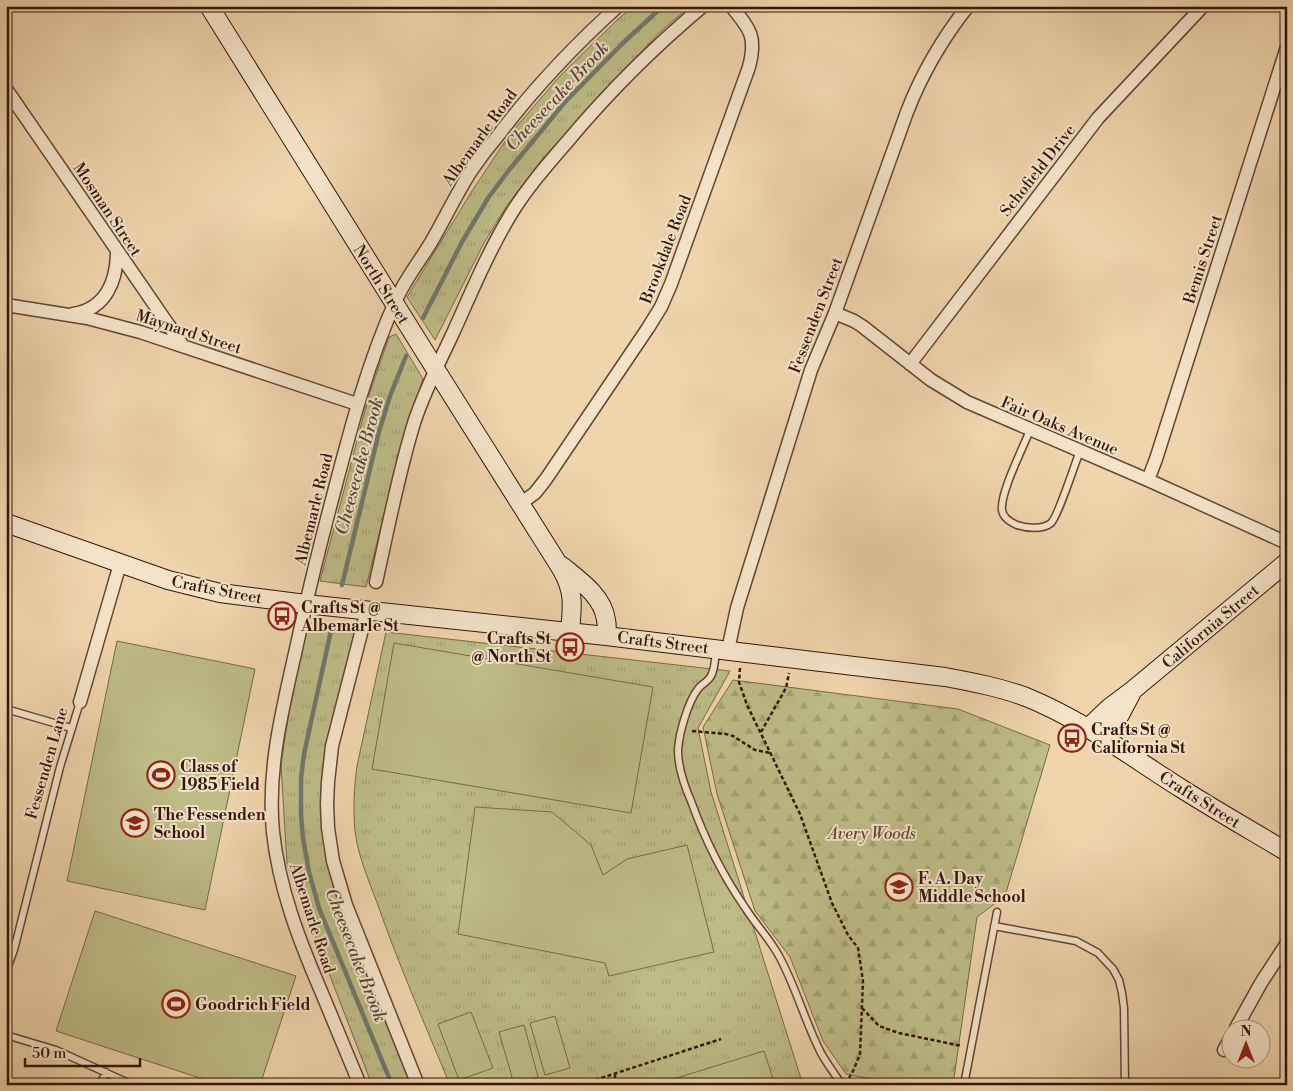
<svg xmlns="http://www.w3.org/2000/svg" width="1293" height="1091" font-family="'Libre Bodoni',serif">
<defs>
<pattern id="grass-tufts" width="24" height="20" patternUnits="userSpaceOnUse" patternTransform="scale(1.25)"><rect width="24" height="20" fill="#bebc87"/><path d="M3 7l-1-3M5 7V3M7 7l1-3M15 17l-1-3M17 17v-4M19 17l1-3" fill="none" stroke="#a4a173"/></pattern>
<pattern id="forest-firs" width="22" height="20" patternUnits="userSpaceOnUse" patternTransform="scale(1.25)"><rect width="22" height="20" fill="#bebc87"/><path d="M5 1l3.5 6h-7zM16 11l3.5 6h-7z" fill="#a4a173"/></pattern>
</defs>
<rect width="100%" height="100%" fill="#efd4ac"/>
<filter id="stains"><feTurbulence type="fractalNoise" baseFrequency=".004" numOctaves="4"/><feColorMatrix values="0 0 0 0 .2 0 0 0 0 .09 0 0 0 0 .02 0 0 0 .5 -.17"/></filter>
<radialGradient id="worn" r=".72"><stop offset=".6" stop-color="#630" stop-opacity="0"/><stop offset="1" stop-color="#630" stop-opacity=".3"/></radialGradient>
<!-- grass -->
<path fill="url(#grass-tufts)" stroke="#796848" d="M 634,6 L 690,6 L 660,32 L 543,158 L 506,207 L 484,243 L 435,340 L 407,297 L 472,191 L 510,134 L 560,76 L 618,19 Z
M 396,334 L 423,379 L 402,442 L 366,587 L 320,581 L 369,395 L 389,337 Z
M 302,622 L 362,629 L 327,794 L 339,883 L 419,1085 L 372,1085 L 287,864 L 281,765 Z
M 386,632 L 730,671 L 698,728 L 711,792 L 803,1085 L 450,1085 C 426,1027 401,970 380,911 C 371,885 358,858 355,831 C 353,809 354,788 357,766 Z"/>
<!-- forest -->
<path fill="url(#forest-firs)" stroke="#796848" d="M 733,680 L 958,709 L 1050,745 L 1005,896 L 977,917 L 953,1085 L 900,1085 L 846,1074 L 823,1041 L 790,957 L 755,911 L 717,794 L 703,727 Z"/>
<!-- pitch -->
<path fill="#bebc87" stroke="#796848" d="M 117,641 L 255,669 L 205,910 L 67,881 Z
M 394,643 L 653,687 L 631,813 L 372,769 Z
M 475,807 L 552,812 L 591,845 L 603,875 L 627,859 L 687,845 L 714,952 L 609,976 L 605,963 L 458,934 Z
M 95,911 L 296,976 L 260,1085 L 221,1085 L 56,1031 Z
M 471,1012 L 493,1068 L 459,1080 L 438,1024 Z
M 555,1016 L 570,1068 L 545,1075 L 530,1023 Z
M 524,1025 L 538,1077 L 514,1084 L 499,1032 Z
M 764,1051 L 775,1085 L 654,1085 Z"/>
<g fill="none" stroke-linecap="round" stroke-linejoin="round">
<!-- stream -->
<path stroke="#71776c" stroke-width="4.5" d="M 423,318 L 462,242 L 488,198 L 509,170 L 565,102 L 624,42 L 663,6
M 342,585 L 379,432 L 390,396 L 406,356
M 332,626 L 304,754 L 301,778 L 301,815 L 303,838 L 309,872 L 319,908 L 392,1085"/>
<!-- lane casing -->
<g stroke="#634532" stroke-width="9">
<path id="lane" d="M 1030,430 C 1023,448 1000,493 1002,510 C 1003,518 1010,522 1017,525 C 1026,528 1043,530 1051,523 C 1058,517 1075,463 1080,451
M 716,650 C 715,658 715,669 711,676 C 708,682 701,684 698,689 C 688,702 679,733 678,750 C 678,768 684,785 691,801 C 705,840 723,876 746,909 C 756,925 770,939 779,956 C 796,987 805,1022 821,1053 C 827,1064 835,1074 842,1085
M 6,709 L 71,728
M 994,926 L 1076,941 L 1098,953 L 1113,969 L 1119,980 L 1122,993 L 1124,1008 L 1125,1085
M 6,972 L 14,950 L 60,767 L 80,702
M 6,1035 L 56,1050 L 133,1085
M 100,1085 L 106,1072
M 964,1085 L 997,912"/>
</g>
<!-- street casing -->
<g stroke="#634532" stroke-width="15">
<path id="street" d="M 6,89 L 183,346
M 6,305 L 87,318 L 140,332 L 357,404
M 835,313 L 854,321 L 862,326 L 931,380 L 967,402 L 1148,480 L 1287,543
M 73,314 C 106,309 117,281 117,251
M 910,364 L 1098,118 L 1203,6
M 1148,480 L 1156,459 L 1287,47
M 520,504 L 535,493 L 546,479 L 648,328 L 661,307 L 671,284 L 749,67 C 757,36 750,29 731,6
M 376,582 C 388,529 398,475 414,423 C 424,392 439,363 453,333 C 471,293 488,252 511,214 C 527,188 547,165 567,142 C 608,93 654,47 703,6
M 367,610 L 332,746 L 328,782 L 327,804 L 328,828 L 333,861 L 346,905 L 418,1085
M 728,650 L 737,608 L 811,370 L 835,313 L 907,112 C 922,73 942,39 968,6
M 80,702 L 120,564
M 1236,1028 L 1261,983 L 1287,943
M 1224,1050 L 1230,1039
M 360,1085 C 347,1054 334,1022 321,991 C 299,940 279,888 273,832 C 266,762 287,693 301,626 C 311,581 322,537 334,492 C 351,427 368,362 396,300 C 406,277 421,260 433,239 C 446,216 457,193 471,171 C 480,158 490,145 500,133 C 535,87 575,45 618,6"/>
</g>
<!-- secondary casing -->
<g stroke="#341509" stroke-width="20">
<path id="secondary" d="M 209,6 L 436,370 L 562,570 C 575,593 572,607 570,632
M 6,523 L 168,580 L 220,593 L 306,604 L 606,636 L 945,677 C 972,682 999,687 1026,697 C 1083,720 1131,757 1182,789 C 1217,811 1252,831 1287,852
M 562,566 C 579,580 603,596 606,620 C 607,625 607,630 606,636
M 1088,728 L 1109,708 L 1133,690 L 1287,562
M 1107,739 L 1131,694"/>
</g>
<!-- path -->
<path stroke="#341509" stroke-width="2.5" stroke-dasharray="4 2.5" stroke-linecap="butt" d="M 740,668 L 739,682 L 747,705 L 800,814 L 832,903 L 848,935 L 858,948 L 863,981 L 860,1054 L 853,1071 L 849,1078
M 692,731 L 726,734 L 733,736 L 755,750 L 771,753
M 761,732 L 786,688 L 789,673
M 862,1008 L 879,1026 L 899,1033 L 962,1046
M 615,1074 L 615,1085
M 589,1082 L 721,1039
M 575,1085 L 589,1082 L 592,1085"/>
<!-- lane -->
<use href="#lane" stroke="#f5e3c9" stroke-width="6"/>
<!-- street -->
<use href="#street" stroke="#f5e3c9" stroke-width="12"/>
<!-- secondary -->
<use href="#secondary" stroke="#f5e3c9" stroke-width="18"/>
</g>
<!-- icons -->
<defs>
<g id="bus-ring" transform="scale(1.4375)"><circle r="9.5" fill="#f5e3c9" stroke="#8f2418" stroke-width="1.5"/><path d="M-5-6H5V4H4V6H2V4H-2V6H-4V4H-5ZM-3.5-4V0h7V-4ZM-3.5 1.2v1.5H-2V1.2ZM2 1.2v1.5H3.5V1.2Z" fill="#8f2418"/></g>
<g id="stadium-ring" transform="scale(1.4375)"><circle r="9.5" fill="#f5e3c9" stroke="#8f2418" stroke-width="1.5"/><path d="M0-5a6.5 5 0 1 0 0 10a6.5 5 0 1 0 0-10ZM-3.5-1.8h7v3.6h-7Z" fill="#8f2418"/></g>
<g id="school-ring" transform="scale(1.4375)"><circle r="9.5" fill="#f5e3c9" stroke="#8f2418" stroke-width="1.5"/><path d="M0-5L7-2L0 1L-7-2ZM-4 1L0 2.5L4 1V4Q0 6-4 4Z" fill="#8f2418"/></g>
</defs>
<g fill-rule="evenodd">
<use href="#bus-ring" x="282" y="616"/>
<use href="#bus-ring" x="570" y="647"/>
<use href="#bus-ring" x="1072" y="738"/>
<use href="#stadium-ring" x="161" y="775"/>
<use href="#school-ring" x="135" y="823"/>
<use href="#school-ring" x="899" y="887"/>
<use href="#stadium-ring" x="176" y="1004"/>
</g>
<g text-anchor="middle" stroke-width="4" stroke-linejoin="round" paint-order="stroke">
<!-- street labels -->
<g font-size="16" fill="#341509" stroke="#f5e3c9">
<text transform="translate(479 137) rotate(-54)" y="6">Albemarle Road</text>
<text transform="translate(1037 170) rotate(-52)" y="6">Schofield Drive</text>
<text transform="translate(108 209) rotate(56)" y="6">Mosman Street</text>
<text transform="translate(665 249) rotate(-69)" y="6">Brookdale Road</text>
<text transform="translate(1202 259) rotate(-72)" y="6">Bemis Street</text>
<text transform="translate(382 284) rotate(58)" y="6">North Street</text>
<text transform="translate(815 315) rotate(-69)" y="6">Fessenden Street</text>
<text transform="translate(189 331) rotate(18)" y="6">Maynard Street</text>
<text transform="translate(1060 425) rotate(23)" y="6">Fair Oaks Avenue</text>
<text transform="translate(313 509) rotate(-76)" y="6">Albemarle Road</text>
<text transform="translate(217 589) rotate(11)" y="6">Crafts Street</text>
<text transform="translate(1210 626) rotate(-40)" y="6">California Street</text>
<text transform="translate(663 642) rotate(7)" y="6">Crafts Street</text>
<text transform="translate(46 763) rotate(-74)" y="6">Fessenden Lane</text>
<text transform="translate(1200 799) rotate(32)" y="6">Crafts Street</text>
<text transform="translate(313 918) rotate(72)" y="6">Albemarle Road</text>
</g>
<!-- poi labels -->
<g font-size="16" font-weight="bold" fill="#341509" stroke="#f5e3c9" text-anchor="start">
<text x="301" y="613">Crafts St @<tspan x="301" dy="18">Albemarle St</tspan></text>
<text x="551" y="644" text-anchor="end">Crafts St<tspan x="551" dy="18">@ North St</tspan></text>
<text x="1091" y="735">Crafts St @<tspan x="1091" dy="18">California St</tspan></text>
<text x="180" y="772">Class of<tspan x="180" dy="18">1985 Field</tspan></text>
<text x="154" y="820">The Fessenden<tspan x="154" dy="18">School</tspan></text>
<text x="918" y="884">F. A. Day<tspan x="918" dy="18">Middle School</tspan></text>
<text x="195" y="1010">Goodrich Field</text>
</g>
<!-- park labels -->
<g font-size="16" font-style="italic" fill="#5d472f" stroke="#f5e3c9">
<text x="872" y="839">Avery Woods</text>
</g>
<!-- water labels -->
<g font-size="18" font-style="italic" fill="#53463b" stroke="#f5e3c9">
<text transform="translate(557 96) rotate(-47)" y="6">Cheesecake Brook</text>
<text transform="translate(359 466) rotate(-75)" y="6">Cheesecake Brook</text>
<text transform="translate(356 955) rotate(69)" y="6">Cheesecake Brook</text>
</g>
</g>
<!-- margin -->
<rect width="1293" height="1091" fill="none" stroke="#efd4ac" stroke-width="25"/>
<rect x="8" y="8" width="1278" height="1076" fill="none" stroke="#341509" stroke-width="2.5"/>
<rect x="12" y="12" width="1268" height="1066" fill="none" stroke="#341509"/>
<!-- north arrow -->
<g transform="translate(1246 1044)"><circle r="24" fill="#f5e3c9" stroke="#a8917c"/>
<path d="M0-4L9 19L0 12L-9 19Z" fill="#8f2418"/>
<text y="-8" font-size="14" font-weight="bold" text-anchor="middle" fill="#341509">N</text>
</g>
<!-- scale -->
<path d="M25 1058v8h115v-8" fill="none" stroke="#341509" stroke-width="2.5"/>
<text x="32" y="1058" font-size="15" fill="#341509" stroke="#f5e3c9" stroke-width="4" paint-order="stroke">50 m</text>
<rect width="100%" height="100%" filter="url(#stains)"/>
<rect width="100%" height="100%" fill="url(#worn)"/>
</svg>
